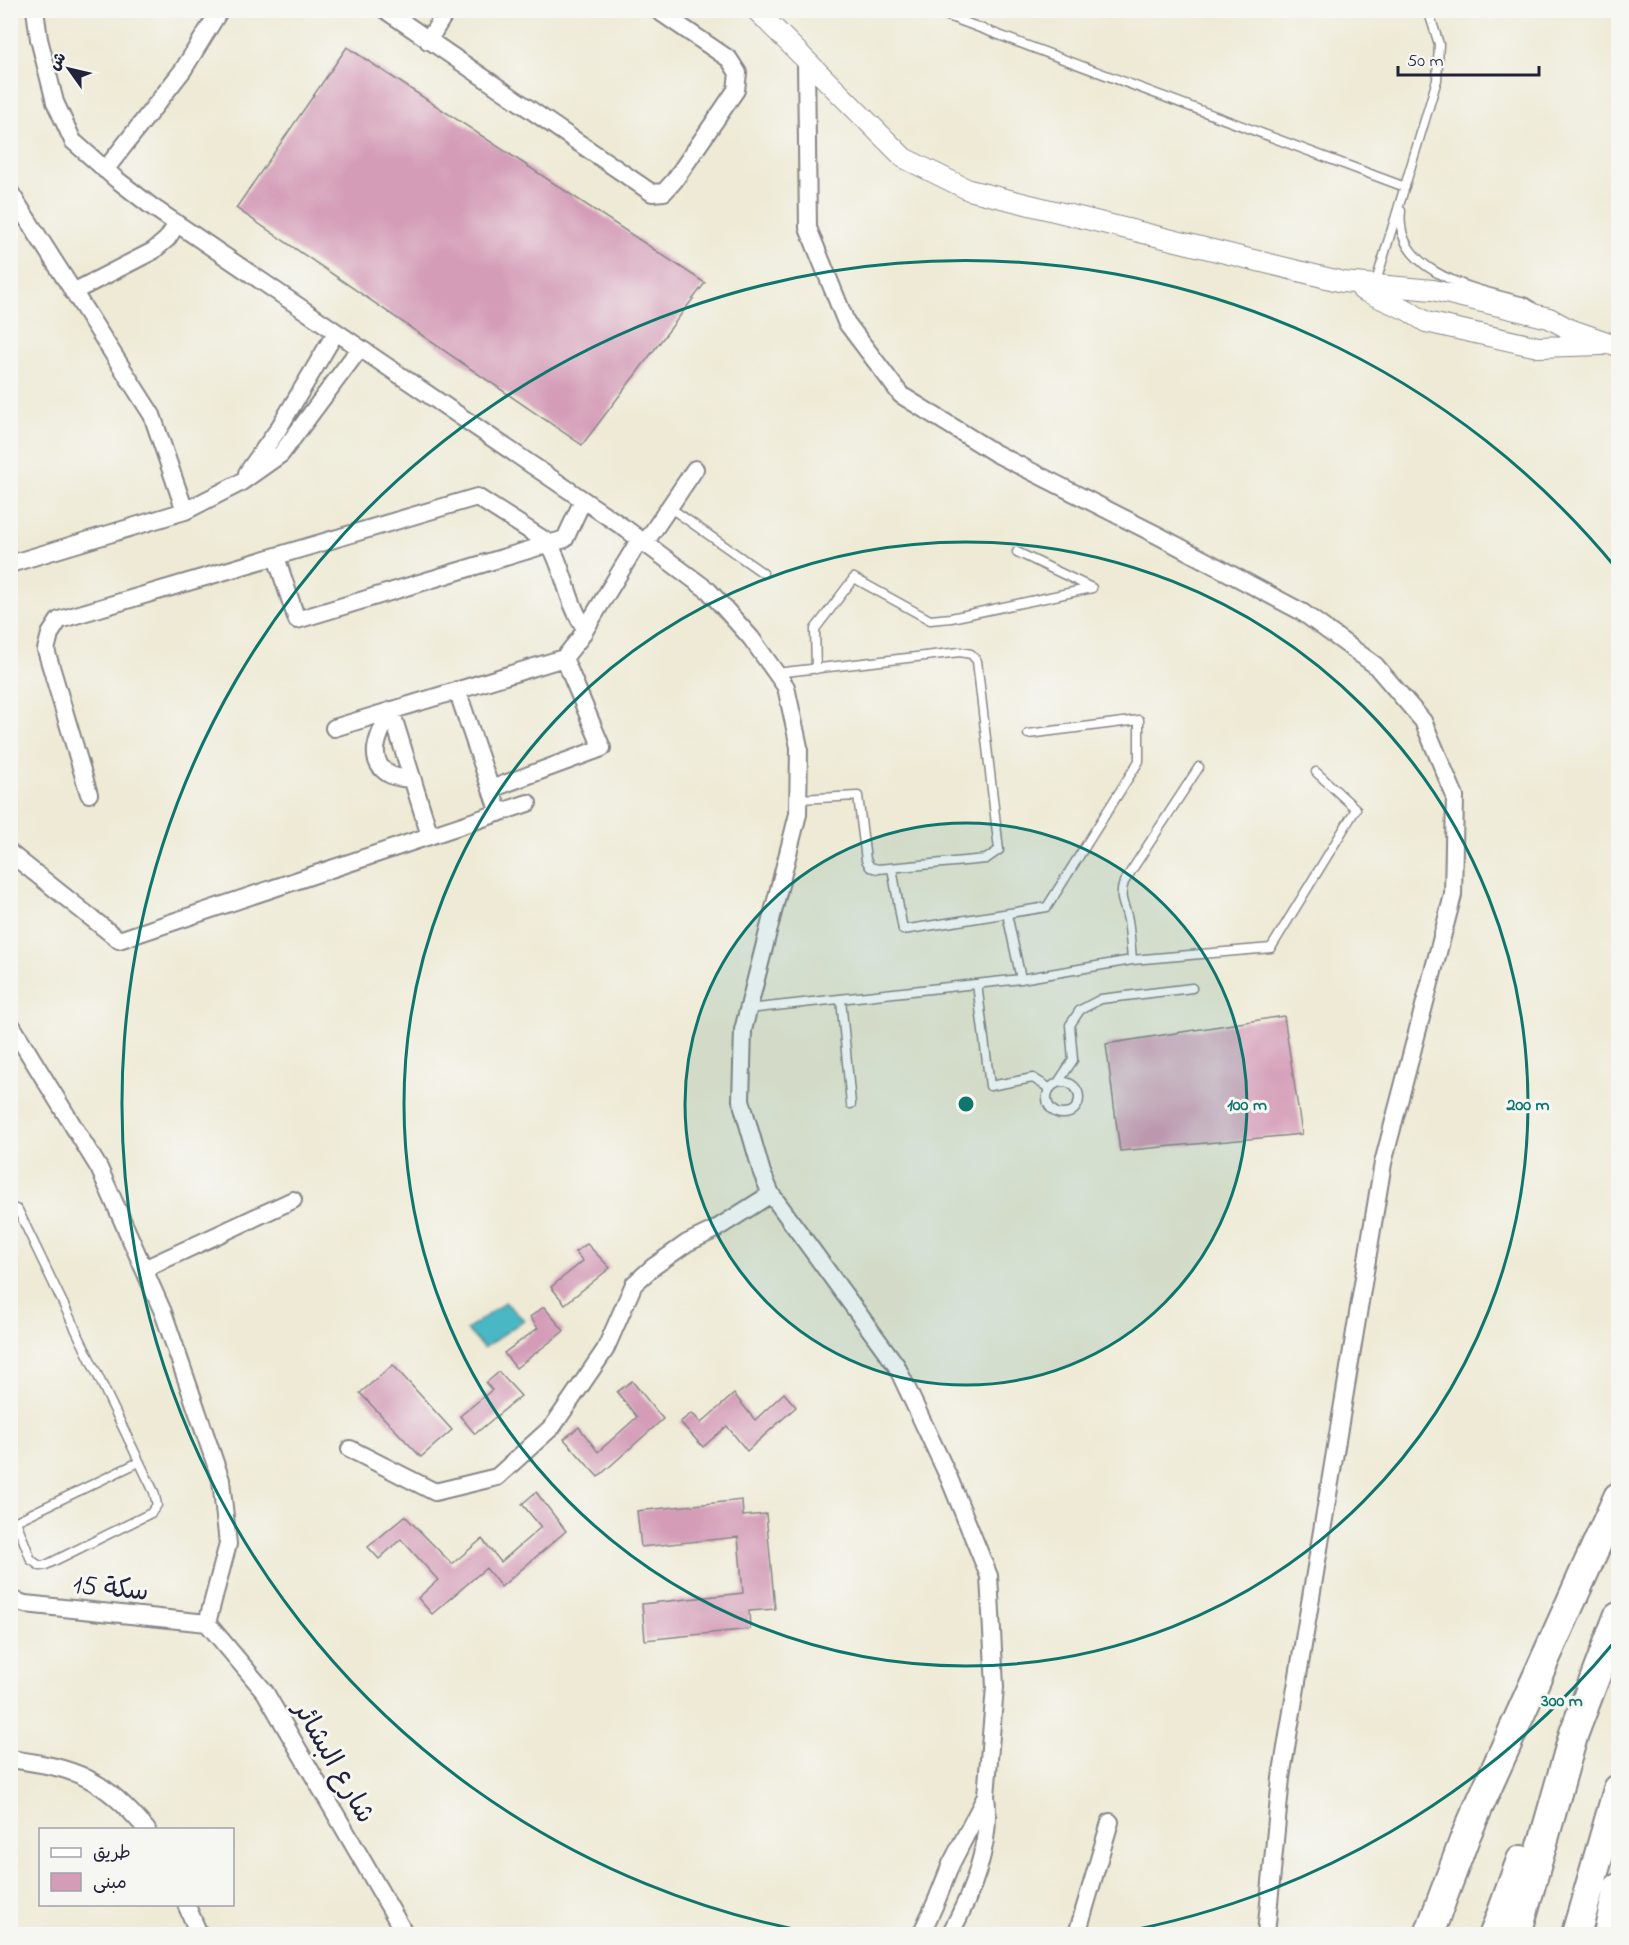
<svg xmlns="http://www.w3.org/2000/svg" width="1629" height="1945" font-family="'Indie Flower','Playpen Sans Arabic',sans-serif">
<rect width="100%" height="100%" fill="#f6f6f2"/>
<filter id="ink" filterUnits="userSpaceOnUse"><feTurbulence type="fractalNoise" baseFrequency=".0167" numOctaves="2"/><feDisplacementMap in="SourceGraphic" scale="12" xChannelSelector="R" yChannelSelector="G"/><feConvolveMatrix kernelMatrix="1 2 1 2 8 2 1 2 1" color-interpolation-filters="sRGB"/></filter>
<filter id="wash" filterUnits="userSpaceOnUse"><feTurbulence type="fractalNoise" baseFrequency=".008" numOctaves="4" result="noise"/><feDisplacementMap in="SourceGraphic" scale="24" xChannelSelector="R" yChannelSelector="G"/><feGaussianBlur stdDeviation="1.35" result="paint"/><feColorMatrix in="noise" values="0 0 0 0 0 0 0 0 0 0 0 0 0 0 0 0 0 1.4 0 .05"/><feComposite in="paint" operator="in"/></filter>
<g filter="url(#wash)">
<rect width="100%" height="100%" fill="#eeead5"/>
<!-- water -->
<path fill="#4ab8c4" stroke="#366d80" stroke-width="1.5" d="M 505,1302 L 524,1320 L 484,1348 L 467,1330 Z"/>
<g id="blocks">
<!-- building -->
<path fill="#d49cb7" d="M 347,47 L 705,283 L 582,445 L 236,208 Z
M 1284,1016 L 1302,1134 L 1120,1151 L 1106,1044 Z
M 587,1244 L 610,1268 L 565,1304 L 551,1287 L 583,1261 L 575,1252 Z
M 544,1307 L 564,1331 L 516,1368 L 504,1353 L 538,1328 L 530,1317 Z
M 393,1365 L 452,1430 L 421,1457 L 360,1393 Z
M 499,1372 L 521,1396 L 475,1434 L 460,1416 L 492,1390 L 486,1383 Z
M 632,1381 L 663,1419 L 598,1477 L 564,1439 L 579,1427 L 598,1452 L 637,1417 L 617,1392 Z
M 784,1393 L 796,1407 L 747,1451 L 727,1426 L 703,1447 L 680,1422 L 692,1413 L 701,1423 L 734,1394 L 755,1420 Z
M 536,1492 L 566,1531 L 501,1587 L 486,1568 L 432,1614 L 418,1598 L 438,1580 L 401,1539 L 379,1559 L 368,1547 L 405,1516 L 452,1564 L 482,1539 L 501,1562 L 541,1527 L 522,1504 Z
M 742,1500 L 743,1516 L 766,1514 L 775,1609 L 749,1611 L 750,1629 L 645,1640 L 642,1604 L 743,1593 L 738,1537 L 641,1547 L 637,1511 Z"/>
</g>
</g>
<g filter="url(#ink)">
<use href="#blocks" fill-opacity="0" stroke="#888688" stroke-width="1.5"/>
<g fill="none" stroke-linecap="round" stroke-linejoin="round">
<!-- service casing -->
<g stroke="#888688" stroke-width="11">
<path id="service" d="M 932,10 L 1405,187
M 1401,211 C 1393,275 1480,290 1525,302 L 1533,307
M 1375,285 L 1437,80 L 1439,44 L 1428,10
M 669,507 L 763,573
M 816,669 L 815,629 L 854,578 L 930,620 L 951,618 L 1092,588 L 1017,552
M 776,673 L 960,652 L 971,654 L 977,661 L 999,850 L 986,859 L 878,869 L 870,867 L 866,860 L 858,796 L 798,799
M 892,868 L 903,930 L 1047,907 L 1139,761 L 1139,720 L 1028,734
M 1007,914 L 1021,979
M 1132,960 C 1131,947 1130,934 1128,920 C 1125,904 1118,900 1124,882 L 1199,767
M 977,984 L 990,1086 L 1033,1078 L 1049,1088
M 841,999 L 851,1104
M 749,1009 L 1021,979 L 1132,960 L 1271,948 L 1356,809 L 1316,772
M 1059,1081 L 1073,1060 L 1070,1025 L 1080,1010 L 1101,999 L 1192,988
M1047 1098a16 16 0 1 1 32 0a16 16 0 1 1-32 0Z
M 10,1207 L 18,1210 L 154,1492 L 157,1505 L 151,1513 L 46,1565 L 40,1566 L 31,1560 L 16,1521 L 10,1524
M 16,1521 L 139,1462"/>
</g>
<!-- minor casing -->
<g stroke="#888688" stroke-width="20">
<path id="minor" d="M 35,10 L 39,39 L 55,102 L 73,141 L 116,179 L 151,206 L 626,529 L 709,591 L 751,638 L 786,687 L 799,747 L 798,814 L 743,1030 L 741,1100 L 762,1173 L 771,1194 L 896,1365 L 949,1478 L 989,1576 L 995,1687 L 986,1796 C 992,1843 972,1894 950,1934
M 385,10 L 652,193 L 664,192 L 674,181 L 736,90 L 738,73 L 729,59 L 657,10
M 428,41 L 447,10
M 806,60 L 808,228 L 846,322 L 901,395 L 995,453 L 1159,536 L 1302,612 L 1375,665 L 1423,721 L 1455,796 L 1453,895 L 1383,1163 L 1281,1778 L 1266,1934
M 105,170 L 183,70 L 220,10
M 10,192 L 152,415 L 185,511
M 73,292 L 153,251 L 167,239 L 177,224
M 247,473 L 277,431 L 336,332
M 645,543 L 695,469
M 276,557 L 297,620 L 565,539 L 583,500
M 10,564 L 185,511 L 240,483 L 281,454 L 360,348
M 457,690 L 499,813
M 334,728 L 564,658 L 580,638 L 640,539
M 413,780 C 406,778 395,778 389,774 C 363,759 382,729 391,710 L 430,836
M 491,789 L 602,748 L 564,658
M 89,794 L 46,650 L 50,634 L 59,620 L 477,497 L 549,543 C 565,570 567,603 585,628
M 10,853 L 119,940 L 528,803
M 10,1023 L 99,1168 L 163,1312 L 221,1480 L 228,1544 L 207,1623
M 144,1269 L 293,1200
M 350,1449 L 435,1492 L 497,1477 L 553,1426 L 605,1350 L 634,1284 L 653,1267 L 687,1243 L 714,1230 L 771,1194
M 10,1599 L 25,1604 L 207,1623
M 207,1623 L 265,1692 L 405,1934
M 10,1759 C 77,1768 103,1778 147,1830
M 186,1904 L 199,1934
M 921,1934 L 936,1902 L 951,1864 L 986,1796
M 1077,1934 L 1110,1822"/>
</g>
<!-- tertiary casing -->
<g stroke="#888688" stroke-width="22">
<path id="tertiary" d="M 756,10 L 904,158 L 969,190 L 1343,282 L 1433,290 L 1549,318 L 1569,329 L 1618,346
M 1362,290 L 1407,310 L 1426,322 L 1538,347 L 1602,345"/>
</g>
<!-- motorway casing -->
<g stroke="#888688" stroke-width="32">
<path id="motorway" d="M 1429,1934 L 1466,1835 L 1618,1497
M 1494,1934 L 1521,1860
M 1517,1934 L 1574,1733 L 1618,1617
M 1576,1934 L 1618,1789
M 1608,1934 L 1618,1888"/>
</g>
<!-- service -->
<use href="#service" stroke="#fff" stroke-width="8"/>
<!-- minor -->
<use href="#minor" stroke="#fff" stroke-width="16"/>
<!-- tertiary -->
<use href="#tertiary" stroke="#fff" stroke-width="20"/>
<!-- motorway -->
<use href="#motorway" stroke="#fff" stroke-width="28"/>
</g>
</g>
<!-- distance rings -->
<circle cx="966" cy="1104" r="281" fill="#0f766e" fill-opacity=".12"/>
<g fill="none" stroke="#0f766e" stroke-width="3">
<circle cx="966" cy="1104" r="281"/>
<circle cx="966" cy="1104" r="562"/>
<path d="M1616 1640A843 843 0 0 1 1112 1934M820 1934A843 843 0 1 1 1616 568"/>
</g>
<g text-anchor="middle" stroke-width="6" stroke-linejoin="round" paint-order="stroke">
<!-- street labels -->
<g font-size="27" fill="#22223b" stroke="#f6f6f2">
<text transform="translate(111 1587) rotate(6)" y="9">سكة 15</text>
<text transform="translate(335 1762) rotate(60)" y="9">شارع البشائر</text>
</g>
</g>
<circle cx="966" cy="1104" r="9" fill="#0f766e" stroke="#f6f6f2" stroke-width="3"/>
<g font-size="18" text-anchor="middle" font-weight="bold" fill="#0f766e" stroke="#f6f6f2" stroke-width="6" stroke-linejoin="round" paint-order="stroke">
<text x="1247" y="1110">100 m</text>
<text x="1528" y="1110">200 m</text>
<text x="1562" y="1706">300 m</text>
</g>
<!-- margin -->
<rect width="1629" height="1945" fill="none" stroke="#f6f6f2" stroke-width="36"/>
<!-- legend -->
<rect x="39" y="1828" width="195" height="78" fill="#f6f6f2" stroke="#a1a1a9" stroke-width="1.5"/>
<rect x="51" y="1848" width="30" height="9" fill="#ffffff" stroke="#a1a1a9" stroke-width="1.5"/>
<text x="93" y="1858" font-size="18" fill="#22223b">طريق</text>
<rect x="51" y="1873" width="30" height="18" fill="#d49cb7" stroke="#a1a1a9" stroke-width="1.5"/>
<text x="93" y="1888" font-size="18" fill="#22223b">مبنى</text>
<!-- north arrow -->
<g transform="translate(69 69) rotate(304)" stroke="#f6f6f2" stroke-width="4.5" paint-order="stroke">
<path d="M0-4.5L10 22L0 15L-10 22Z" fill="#22223b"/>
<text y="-9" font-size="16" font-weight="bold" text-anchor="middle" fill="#22223b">ش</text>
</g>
<!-- scale -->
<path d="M1398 66v9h141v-9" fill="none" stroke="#22223b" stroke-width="3"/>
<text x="1407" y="66" font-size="18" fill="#22223b" stroke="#f6f6f2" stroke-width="4.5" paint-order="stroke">50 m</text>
</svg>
